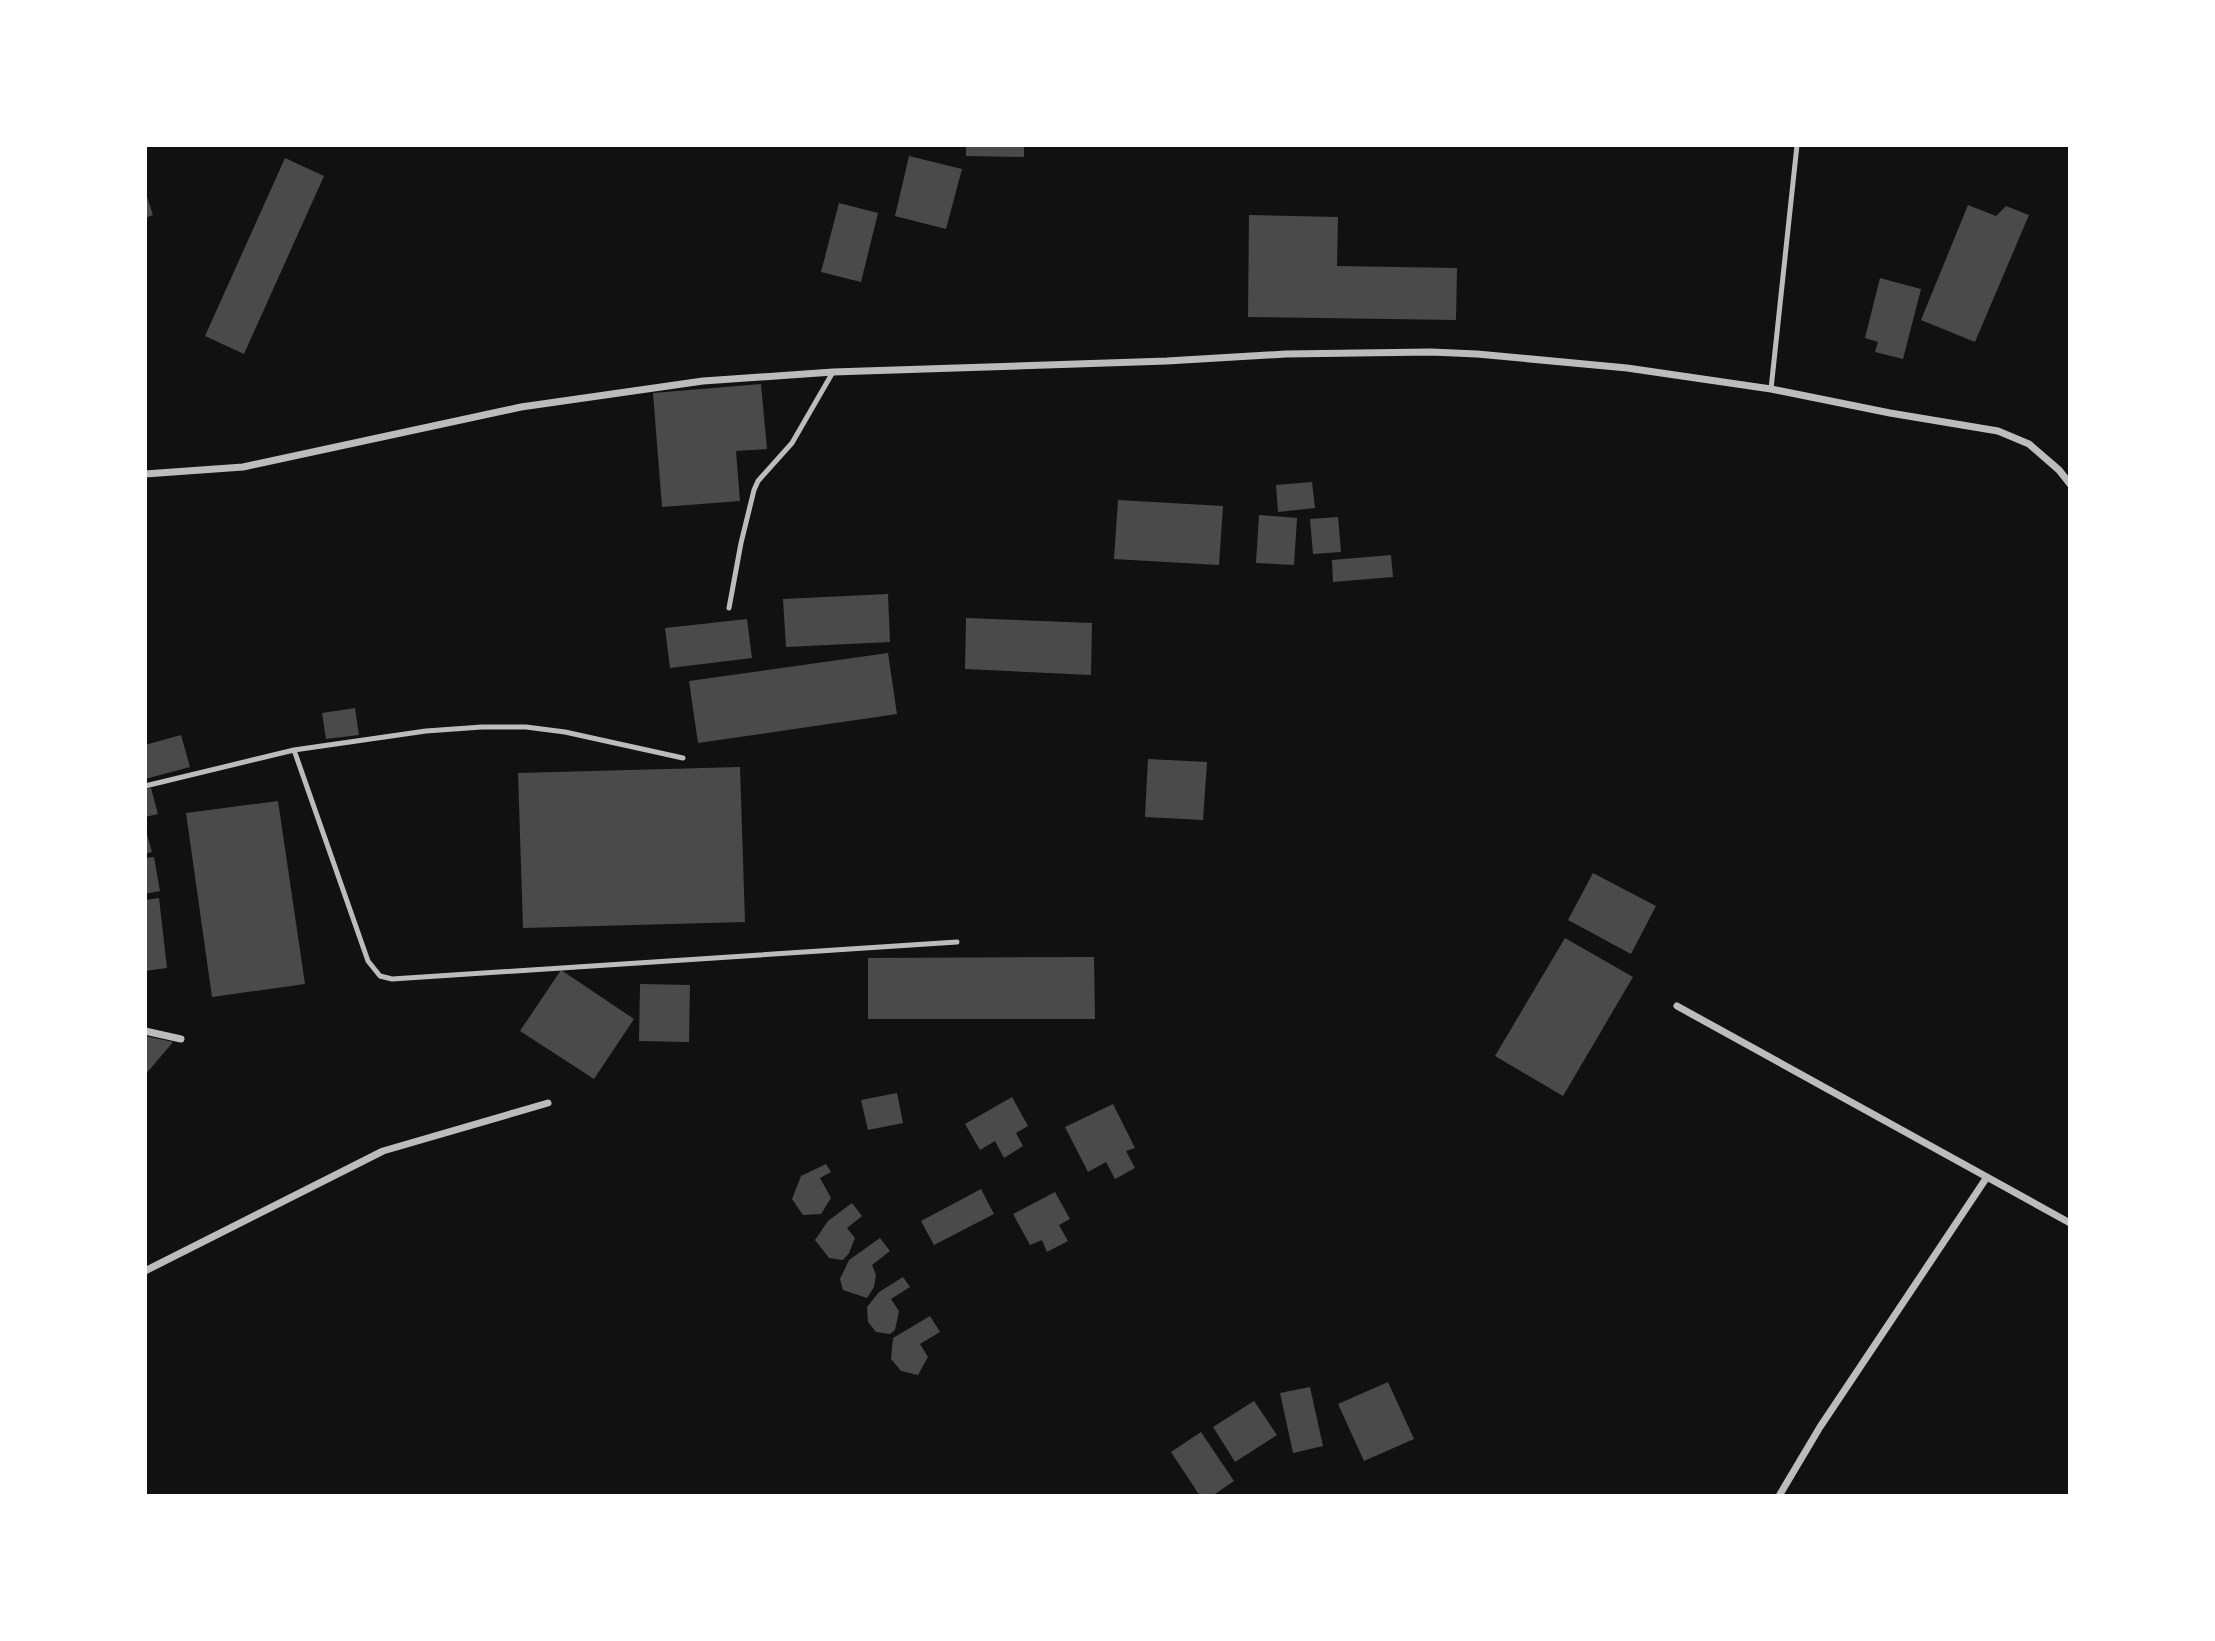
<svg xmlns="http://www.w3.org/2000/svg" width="2215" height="1641" font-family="'Nunito Sans',sans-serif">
<rect width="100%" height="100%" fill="#111"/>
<!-- building -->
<path fill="#4a4a4a" d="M 966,145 L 1024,145 L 1024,157 L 966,156 Z
M 909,156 L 962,169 L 946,229 L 895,216 Z
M 285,158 L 324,176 L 244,354 L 205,336 Z
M 145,191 L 153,215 L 145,218 Z
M 839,203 L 878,213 L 861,282 L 821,272 Z
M 1968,205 L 1996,216 L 2006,206 L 2029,215 L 1975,342 L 1921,320 Z
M 1249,215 L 1338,217 L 1337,266 L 1457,268 L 1456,320 L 1248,317 Z
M 1880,278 L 1921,289 L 1903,359 L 1875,352 L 1878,342 L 1865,338 Z
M 761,384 L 767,449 L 736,451 L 740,501 L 662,507 L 653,393 Z
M 1312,482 L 1315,508 L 1278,512 L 1276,485 Z
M 1118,500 L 1223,506 L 1219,565 L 1114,559 Z
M 1259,515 L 1297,518 L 1294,565 L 1256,563 Z
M 1338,517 L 1341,552 L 1313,554 L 1310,519 Z
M 1391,555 L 1393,577 L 1333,582 L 1332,560 Z
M 888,594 L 890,642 L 786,647 L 783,599 Z
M 966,618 L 1092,623 L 1091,675 L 965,669 Z
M 747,619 L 752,658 L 670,668 L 665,628 Z
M 888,653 L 897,714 L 698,743 L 689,681 Z
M 355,708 L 359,735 L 326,739 L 322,713 Z
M 181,735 L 190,767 L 145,779 L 145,745 Z
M 1148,759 L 1207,762 L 1203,820 L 1145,817 Z
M 740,767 L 745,922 L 523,928 L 518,773 Z
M 151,788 L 158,814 L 145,817 L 145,789 Z
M 278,801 L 305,984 L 212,997 L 186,813 Z
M 145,827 L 152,852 L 145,854 Z
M 154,857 L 160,891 L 145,894 L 145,858 Z
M 1593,873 L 1656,906 L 1631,954 L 1568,920 Z
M 159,898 L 167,968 L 145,971 L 145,900 Z
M 1565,938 L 1633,977 L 1563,1096 L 1495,1056 Z
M 1094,957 L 1095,1019 L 868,1019 L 868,958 Z
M 561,970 L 634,1019 L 594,1079 L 520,1031 Z
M 640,984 L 690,985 L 689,1042 L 639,1041 Z
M 145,1036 L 173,1042 L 145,1075 Z
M 897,1093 L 903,1123 L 868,1130 L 861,1100 Z
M 1012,1097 L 1028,1126 L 1016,1133 L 1023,1146 L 1004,1158 L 995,1141 L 980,1150 L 965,1124 Z
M 1113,1104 L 1135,1148 L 1126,1151 L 1135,1168 L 1115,1179 L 1106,1162 L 1088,1172 L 1065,1127 Z
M 826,1164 L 831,1172 L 820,1178 L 831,1198 L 821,1214 L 803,1215 L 792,1199 L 801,1176 Z
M 981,1189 L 994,1214 L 934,1245 L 921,1221 Z
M 1055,1192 L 1070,1219 L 1059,1225 L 1068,1241 L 1047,1252 L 1042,1240 L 1030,1245 L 1013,1214 Z
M 852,1203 L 862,1216 L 847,1228 L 855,1238 L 849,1253 L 843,1260 L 829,1258 L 815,1240 L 828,1221 Z
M 880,1238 L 890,1251 L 872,1265 L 876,1275 L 874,1287 L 867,1298 L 843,1290 L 840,1279 L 849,1260 Z
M 903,1277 L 910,1287 L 891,1299 L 899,1311 L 895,1330 L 890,1334 L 876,1332 L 868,1322 L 867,1307 L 879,1292 Z
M 930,1316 L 940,1332 L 920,1344 L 928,1357 L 918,1375 L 901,1371 L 891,1359 L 893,1338 Z
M 1388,1382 L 1414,1439 L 1364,1461 L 1338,1404 Z
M 1310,1387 L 1323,1446 L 1293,1453 L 1280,1393 Z
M 1254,1401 L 1277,1435 L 1235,1462 L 1213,1427 Z
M 1201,1432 L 1234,1481 L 1212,1496 L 1200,1496 L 1171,1452 Z"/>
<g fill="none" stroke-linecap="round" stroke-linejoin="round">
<!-- service -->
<path stroke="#bcbcbc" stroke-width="5" d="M 1771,389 L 1797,145
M 729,608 L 741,543 L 754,490 L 758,481 L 792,443 L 833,372
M 294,750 L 368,961 L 380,976 L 392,979 L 957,942
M 145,786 L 294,750 L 426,731 L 482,727 L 526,727 L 565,732 L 683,758"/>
<!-- minor -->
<path stroke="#bcbcbc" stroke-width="7" d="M 145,474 L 243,467 L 521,407 L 703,381 L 833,372 L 1167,361 L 1286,354 L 1431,352 L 1477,354 L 1627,368 L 1771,389 L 1890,413 L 1998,431 L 2029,444 L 2059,470 L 2070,484
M 1677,1006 L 2070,1223
M 145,1031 L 181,1039
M 145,1271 L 383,1151 L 548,1103
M 1779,1496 L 1820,1427 L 1987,1177"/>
</g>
<!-- border -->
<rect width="2215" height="1641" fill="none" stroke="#ffffff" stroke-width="294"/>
</svg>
